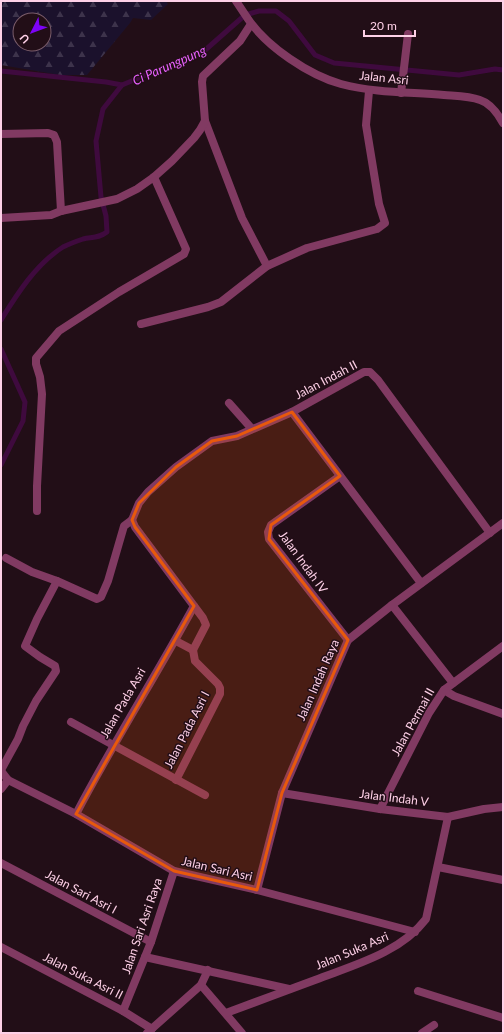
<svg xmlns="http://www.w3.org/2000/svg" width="504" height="1034" font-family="Lato,sans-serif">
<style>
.forest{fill:url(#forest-firs);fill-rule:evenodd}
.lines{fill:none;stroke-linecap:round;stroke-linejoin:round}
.stream{stroke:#3f0a3e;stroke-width:5}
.minor{stroke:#813a62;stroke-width:8}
.marked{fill:#e8590c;fill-opacity:0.2;stroke:#e8590c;stroke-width:3;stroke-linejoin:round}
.labels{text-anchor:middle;stroke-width:3;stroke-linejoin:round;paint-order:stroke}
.street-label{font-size:12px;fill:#fed0e7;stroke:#220e17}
.water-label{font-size:13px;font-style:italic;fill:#e760fd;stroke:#220e17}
</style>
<defs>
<pattern id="forest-firs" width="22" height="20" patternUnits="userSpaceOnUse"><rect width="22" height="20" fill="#1b112c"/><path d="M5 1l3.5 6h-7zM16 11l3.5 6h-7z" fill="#3d334b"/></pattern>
</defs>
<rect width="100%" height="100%" fill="#220e17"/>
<path class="forest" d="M1 1H166L168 4 151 20 133 18 130 23 87 75H60L1 65ZM20 20H44V44H20Z"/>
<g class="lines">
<g class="stream">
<polyline points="1,71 106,82 122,85"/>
<path d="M1 320C17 294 36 264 63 247 69 244 77 241 83 239 93 237 99 238 107 232L106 216 101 197 96 141 103 109 122 85 170 65 203 52 245 15 259 11H276L289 21 315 55 334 63 459 75 495 69 503 70"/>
<polyline points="1,349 25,402 23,421 1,465"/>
</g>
<g class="minor">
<path d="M236 1C240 7 244 13 248 19 267 47 309 75 341 84 375 93 409 92 444 95 456 96 469 96 480 100 490 103 498 114 503 123"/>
<polyline points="401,93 408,34"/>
<polyline points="205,121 242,218 267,266"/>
<polyline points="1,134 48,133 54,135 57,142 61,211"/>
<polyline points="1,218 51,215 61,211 117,199 137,189 154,177 172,161 194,138 200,130 205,121 202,82 203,76 240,41 251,24"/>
<polyline points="141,324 208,307 221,302 267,266 307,248 377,229 385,223 379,204 366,125 369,91"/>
<polyline points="229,403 252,429"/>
<polyline points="292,412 421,583"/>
<polyline points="340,476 271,525 268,532 269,539 348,640"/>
<polyline points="37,511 37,486 42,394 40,377 36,364 36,358 59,331 119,292 184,254 186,249 154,177"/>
<polyline points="132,520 135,527 203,618 206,625 193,650"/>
<polyline points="6,558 32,572 57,581 97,599 101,597 108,581 124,526 132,520 139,503 148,492 176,467 212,441 237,436 292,412 364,372 370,372 378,380 490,533"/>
<polyline points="392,605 453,683"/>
<polyline points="176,641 193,650"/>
<polyline points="444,690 454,696 503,714"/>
<polyline points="71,722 205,795"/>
<polyline points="1,770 18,739 23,726 36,701 56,671 55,666 40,657 25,646 37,619 57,581"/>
<polyline points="1,771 8,780 76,814 174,871 257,890 415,932"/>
<polyline points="176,780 220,694 220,688 218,684 195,661 193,650"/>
<polyline points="1,789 8,780"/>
<polyline points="282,793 380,809 448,817 484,809 503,807"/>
<polyline points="380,809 429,713 444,690 503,646"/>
<path d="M76 814C113 743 156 676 194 606"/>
<polyline points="1,863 151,942"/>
<polyline points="438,867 503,880"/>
<polyline points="257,890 282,793 348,640 392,605 503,523"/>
<polyline points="1,947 123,1011 152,1029"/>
<polyline points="145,957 289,989"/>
<polyline points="201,985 242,1033"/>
<polyline points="418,991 503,1018"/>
<polyline points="123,1011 151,942 174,871"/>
<path d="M226 1013C256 1002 285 991 315 980 354 965 400 953 426 919L448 817"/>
<polyline points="147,1033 201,985 208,970"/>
<polyline points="422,1033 434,1025"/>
</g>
</g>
<path class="marked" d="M292 412 340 476 271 525 269 539 348 640 282 793 257 890 174 871 76 814 194 606 135 527 132 520 139 503 176 467 212 441 237 436Z"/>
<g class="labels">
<g class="street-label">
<text transform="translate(384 78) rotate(6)" y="4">Jalan Asri</text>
<text transform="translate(326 380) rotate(-28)" y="4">Jalan Indah II</text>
<text transform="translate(303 562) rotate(54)" y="4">Jalan Indah IV</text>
<text transform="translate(318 680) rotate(-66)" y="4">Jalan Indah Raya</text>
<text transform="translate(123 703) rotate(-60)" y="4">Jalan Pada Asri</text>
<text transform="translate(413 722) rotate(-61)" y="4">Jalan Permai II</text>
<text transform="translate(187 730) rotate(-63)" y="4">Jalan Pada Asri I</text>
<text transform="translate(394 798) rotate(7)" y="4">Jalan Indah V</text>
<text transform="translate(217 869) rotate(13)" y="4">Jalan Sari Asri</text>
<text transform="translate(81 892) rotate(28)" y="4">Jalan Sari Asri I</text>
<text transform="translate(142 926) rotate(-71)" y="4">Jalan Sari Asri Raya</text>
<text transform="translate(352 951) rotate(-23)" y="4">Jalan Suka Asri</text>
<text transform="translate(83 976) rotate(27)" y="4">Jalan Suka Asri II</text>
</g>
<g class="water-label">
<text transform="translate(169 65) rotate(-24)" y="5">Ci Parungpung</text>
</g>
</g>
<rect width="504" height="1034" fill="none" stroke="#fed0e7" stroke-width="4"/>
<g transform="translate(32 32) rotate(228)"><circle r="19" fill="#220e17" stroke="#7a5c6a"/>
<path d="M0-3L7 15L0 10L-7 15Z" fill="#7d03f7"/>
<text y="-6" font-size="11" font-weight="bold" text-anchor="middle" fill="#fed0e7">U</text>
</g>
<path d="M364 30v6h51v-6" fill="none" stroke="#fed0e7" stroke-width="2"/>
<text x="370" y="30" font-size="12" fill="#fed0e7" stroke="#220e17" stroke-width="3" paint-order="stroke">20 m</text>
</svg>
